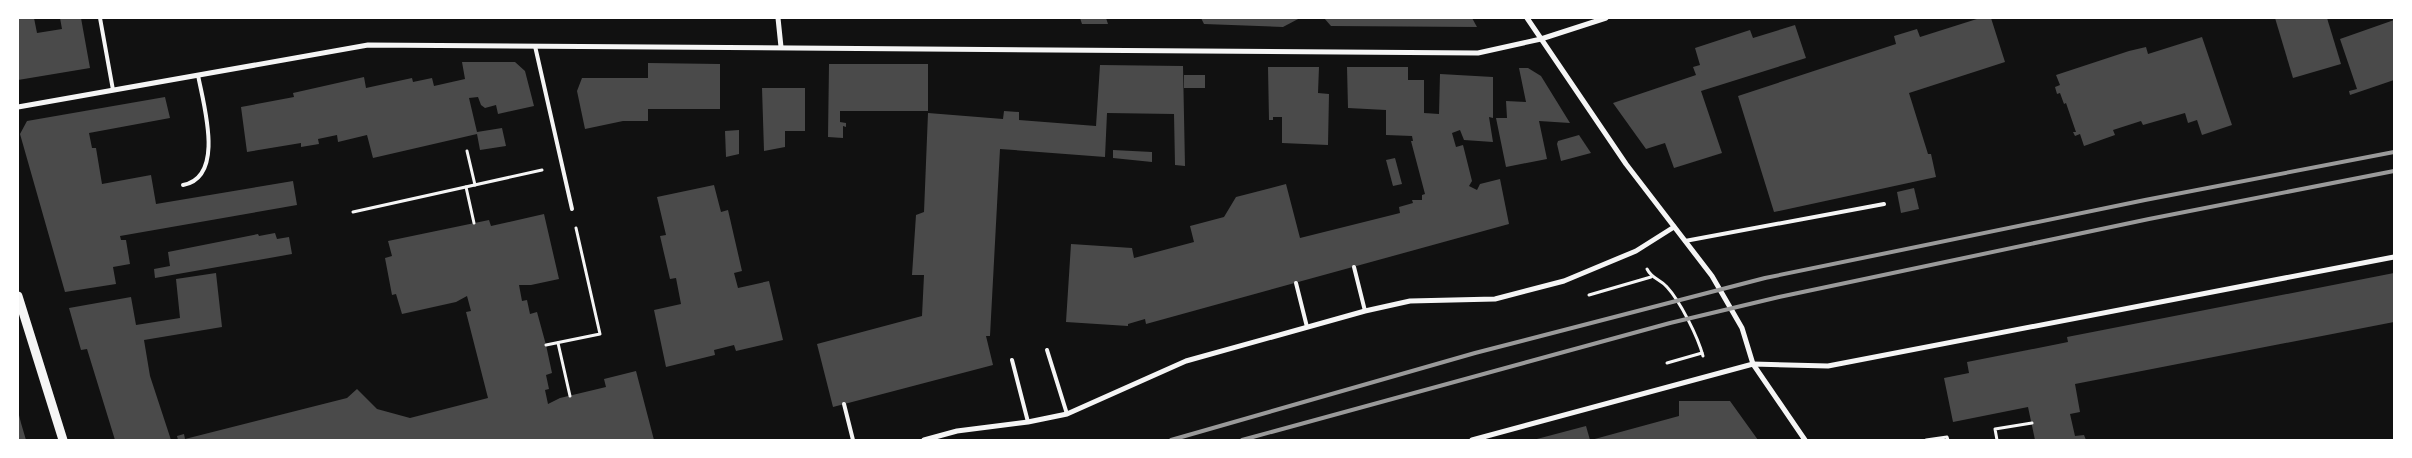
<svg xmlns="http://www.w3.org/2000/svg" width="2412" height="458" font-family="Signika,sans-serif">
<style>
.building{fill:#4a4a4a}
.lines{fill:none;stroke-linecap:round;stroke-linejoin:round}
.path{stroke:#f5f5f5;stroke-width:3}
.service{stroke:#f5f5f5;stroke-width:4}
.minor{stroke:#f5f5f5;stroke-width:5}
.tertiary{stroke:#f5f5f5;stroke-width:9}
.rail{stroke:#9a9a9a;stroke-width:4}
</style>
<rect width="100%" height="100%" fill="#111"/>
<g class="building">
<polygon points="18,18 34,18 37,33 62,29 60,18 81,18 90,68 18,80"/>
<polygon points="1080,18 1106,18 1108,24 1082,24"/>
<polygon points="1201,18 1300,18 1283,27 1204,24"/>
<polygon points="1324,18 1472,18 1477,27 1331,26"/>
<polygon points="1980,18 1991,18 2005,62 1909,93 1928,154 1931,154 1936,177 1774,212 1738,96 1896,44 1894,36 1917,29 1920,37"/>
<polygon points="2275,18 2327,18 2341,64 2293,78"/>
<polygon points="2394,20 2394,80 2350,95 2349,91 2357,89 2340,39"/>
<polygon points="1795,25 1806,58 1701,91 1722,153 1674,168 1665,143 1646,149 1613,103 1696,75 1693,67 1700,65 1695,48 1750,30 1753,38"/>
<polygon points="2202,37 2232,125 2202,135 2197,120 2188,123 2185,113 2143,125 2141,121 2113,130 2115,135 2084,146 2080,134 2075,136 2073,132 2076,132 2066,103 2064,104 2060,93 2057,94 2055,87 2060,85 2056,75 2129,51 2146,47 2148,54"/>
<polygon points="462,62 515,62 525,71 534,106 498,114 496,105 485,108 481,105 478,97 469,98 477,132 502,128 506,146 480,150 477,134 373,158 367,135 338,142 337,135 318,139 319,144 301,147 301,143 247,152 241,107 294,97 293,93 364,77 366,88 412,78 413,82 432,78 434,86 465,79"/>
<polygon points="648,63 720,64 720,109 648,109 648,121 623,121 585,129 577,91 582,78 648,78"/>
<polygon points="829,64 928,64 928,111 840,111 840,122 846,123 846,127 843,126 843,138 828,137"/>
<polygon points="1100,65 1183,66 1185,166 1175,165 1174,114 1107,113 1105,157 1000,149 990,336 986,336 993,365 833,407 817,344 922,316 924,275 912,275 916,215 924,212 928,113 1003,119 1004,111 1019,112 1019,120 1096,126"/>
<polygon points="1268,67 1319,67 1318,93 1329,94 1328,145 1282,143 1282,117 1273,117 1273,120 1269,120"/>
<polygon points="1347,67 1408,67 1408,80 1424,80 1424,113 1439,114 1440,74 1493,77 1493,118 1489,117 1493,142 1464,140 1460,130 1452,133 1456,147 1463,145 1472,181 1469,186 1477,190 1480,184 1500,179 1509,224 1146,324 1145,319 1128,324 1128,326 1066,322 1071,244 1132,248 1134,258 1194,242 1190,226 1224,217 1236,197 1286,184 1300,238 1400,213 1399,207 1413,203 1412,200 1422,200 1422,195 1425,194 1411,141 1413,141 1412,136 1386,135 1386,110 1348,108"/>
<polygon points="1519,68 1528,68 1541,76 1570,123 1539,121 1547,159 1506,167 1496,118 1507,118 1506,101 1526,102"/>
<rect x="1184" y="75" width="21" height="13"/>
<polygon points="762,88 805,88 805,131 785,131 785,147 764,151"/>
<polygon points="165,97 170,118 89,133 92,148 96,148 102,184 151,175 156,204 293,181 297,205 120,236 121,240 126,240 130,264 113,267 116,284 65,292 20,134 27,121"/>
<polygon points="739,130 739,154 726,157 725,131"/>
<polygon points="1579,135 1591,153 1561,161 1557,144 1558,141"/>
<polygon points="1113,150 1152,152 1152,162 1113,158"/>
<polygon points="1395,158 1402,184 1393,186 1386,160"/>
<polygon points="714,185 721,212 728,210 742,271 734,273 738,288 769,281 783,340 736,351 734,345 714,350 715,355 666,367 654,310 681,304 676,278 670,279 660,236 666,235 657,197"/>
<polygon points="1914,188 1919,209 1901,213 1897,192"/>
<polygon points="544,214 559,279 531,285 519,285 522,301 527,300 530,314 537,312 546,345 552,373 546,375 549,389 545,390 548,404 560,398 606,387 604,379 636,371 654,440 178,440 177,436 184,434 185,439 347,398 357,389 377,409 410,418 488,398 466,312 471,311 467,296 456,302 402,314 396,294 392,295 385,258 392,256 388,241 489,220 491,226"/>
<polygon points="275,233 277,239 289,237 292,254 155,278 154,269 170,266 168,252 258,234 259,236"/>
<polygon points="216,273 222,327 144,340 150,376 171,440 115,440 87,349 81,350 69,308 131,297 136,325 180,318 176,279"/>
<polygon points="2394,273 2394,322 2075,384 2080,412 2070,414 2075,436 2084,435 2086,440 2035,440 2028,407 1953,422 1944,378 1969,373 1967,362 2068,342 2067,337"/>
<polygon points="1679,401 1730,401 1758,440 1591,440 1679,416"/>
<polygon points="18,411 21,423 26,440 18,440"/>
<polygon points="1586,426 1590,440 1533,440"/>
</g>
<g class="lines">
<g class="path">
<polyline points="467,151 475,185"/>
<polyline points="466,187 474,223"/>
<polyline points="353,212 542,170"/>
<path d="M1647 269C1652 279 1660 279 1667 287 1680 301 1698 337 1703 356"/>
<polyline points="1589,295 1651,277"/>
<polyline points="558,343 570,396"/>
<polyline points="546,345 600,334 576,228"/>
<polyline points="1667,363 1702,353"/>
<polyline points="1926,440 1947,437 1948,440"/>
<polyline points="1997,440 1995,429 2032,423"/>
</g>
<g class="service">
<polyline points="100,18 113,90"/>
<polyline points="535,46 572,209"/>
<path d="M183 185C226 177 203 103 198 75"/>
<polyline points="1685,241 1884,204"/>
<polyline points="1354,267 1365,311"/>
<polyline points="1296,283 1307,327"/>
<polyline points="1047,350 1067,414"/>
<polyline points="1012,360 1028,422"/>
<polyline points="844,404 853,440"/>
</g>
<g class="minor">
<polyline points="778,18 781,47"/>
<polyline points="1527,18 1626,164 1712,276 1742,328 1753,364 1805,440"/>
<polyline points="18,107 368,45 1478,53 1541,39 1606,18"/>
<polyline points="924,440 957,431 1028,422 1067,414 1186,361 1365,311 1410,301 1495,299 1564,281 1636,251 1674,227"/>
<polyline points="1472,440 1753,364 1828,366 2394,257"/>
</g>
<polyline class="tertiary" points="18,296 63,440"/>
<g class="rail">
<polyline points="1171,440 1475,353 1765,278 2145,200 2394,152"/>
<polyline points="1242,440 1670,323 1779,297 2149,219 2394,171"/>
</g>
</g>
<rect width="2412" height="458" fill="none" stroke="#ffffff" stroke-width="38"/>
</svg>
